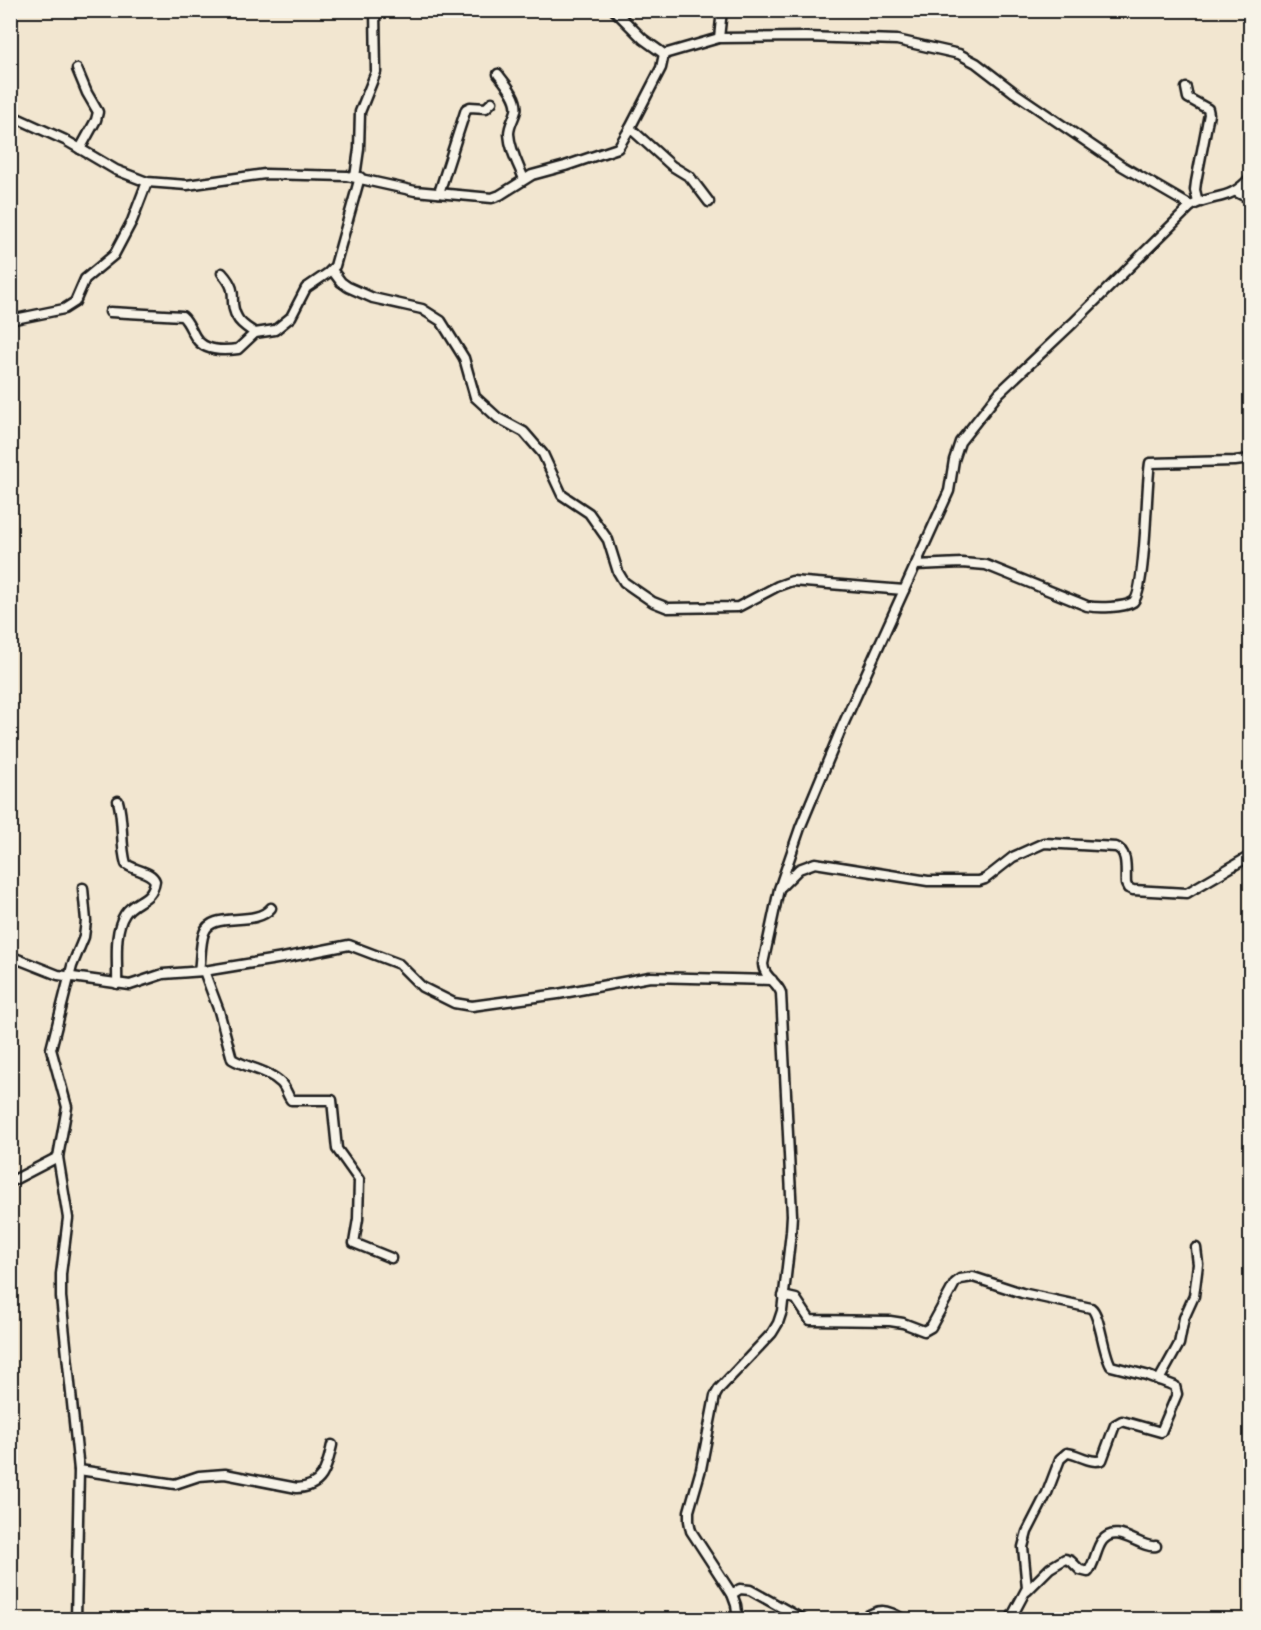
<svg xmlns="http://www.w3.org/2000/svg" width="1261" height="1630" font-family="Pangolin,sans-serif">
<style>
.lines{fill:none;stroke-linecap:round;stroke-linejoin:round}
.street-casing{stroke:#1c1c1c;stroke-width:13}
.street{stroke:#f7f3e8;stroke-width:8}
</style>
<rect width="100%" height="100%" fill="#f2e6d0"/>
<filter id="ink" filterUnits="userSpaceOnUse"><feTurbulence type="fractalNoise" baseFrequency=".0167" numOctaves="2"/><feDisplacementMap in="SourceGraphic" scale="12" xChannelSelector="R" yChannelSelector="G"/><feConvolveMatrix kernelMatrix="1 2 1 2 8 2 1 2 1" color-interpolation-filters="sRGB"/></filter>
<g filter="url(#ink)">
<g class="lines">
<g class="street-casing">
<g id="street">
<polyline points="614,10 643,39 664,54 719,38 805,37 897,40 959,54 976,63 1015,93 1122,166 1191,206"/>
<polyline points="719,38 722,10"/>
<polyline points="77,69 87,93 98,112 96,120 80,149"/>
<path d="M498 74C505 83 519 99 516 111 514 119 509 125 509 134 510 150 518 164 524 179"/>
<polyline points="1186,88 1188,98 1208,109 1209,114 1196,182 1195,190 1198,202"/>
<polyline points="10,115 65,140 116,170 147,182 187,185 265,174 347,176 415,191 492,198 500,195 532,175 565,166 618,148 630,128 661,68 664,54"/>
<polyline points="630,128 672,166 690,177 709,202"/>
<polyline points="355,177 359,149 360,112 376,72 375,10"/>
<polyline points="1236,192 1250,199"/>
<polyline points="439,193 466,109 470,107 486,108 492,102"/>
<polyline points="332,270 341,282 348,287 373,298 422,309 441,321 464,358 475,397 498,418 524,432 543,454 562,495 589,513 608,540 618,572 624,582 634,589 653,602 668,608 738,607 778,586 792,581 904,590"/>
<path d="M222 273C241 294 227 300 237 317 240 324 249 329 255 333"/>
<path d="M110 312 182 316C189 322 191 331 196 338 204 351 224 351 238 349L255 333 275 330 291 317 306 288 328 273 335 266 360 177"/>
<polyline points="10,320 64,309 75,302 85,279 114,255 132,221 147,182"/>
<path d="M916 565 962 563 986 565 1087 606C1097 608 1124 608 1133 602 1146 593 1146 484 1150 463L1235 461 1250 459"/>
<polyline points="1250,572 1250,581"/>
<path d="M781 887 799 869 815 863 928 881H979L985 879 1013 857 1044 843 1116 847C1129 852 1125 872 1126 884L1128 888 1133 890 1187 893 1250 856"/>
<polyline points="10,956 58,975 130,985 163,974 204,971 283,958 349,945 399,964 422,987 454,1003 472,1006 558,994 650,977 772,980"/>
<path d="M199 971C201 959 200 944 204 933 211 910 255 928 271 908"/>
<path d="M204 971 219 1011 232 1059C247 1068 268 1070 281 1083 286 1088 287 1095 291 1100H332L337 1149 359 1180 358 1219 354 1243 391 1258"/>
<path d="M117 984C118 963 113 932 125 914 135 899 152 902 155 881 151 871 135 871 126 864 120 843 124 822 118 801"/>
<polyline points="10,1182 58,1157"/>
<path d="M783 1296 796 1299 810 1320 890 1321 903 1323 924 1331 931 1327 955 1283 960 1279 973 1277 1022 1293 1091 1308C1100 1314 1103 1353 1111 1366L1146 1375 1175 1386 1177 1394 1161 1432 1122 1421 1115 1425 1102 1460C1090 1464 1079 1454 1067 1453L1060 1459 1047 1493 1027 1532 1023 1547 1027 1588 1010 1620"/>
<polyline points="1159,1380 1179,1344 1184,1318 1194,1296 1198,1264 1196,1248"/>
<path d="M79 1470 175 1484 199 1476 225 1474 297 1488C324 1487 327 1466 332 1445"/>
<path d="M1027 1591 1050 1568 1065 1559 1071 1561 1080 1570 1088 1572C1095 1563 1096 1549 1102 1541 1117 1522 1140 1549 1156 1546"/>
<polyline points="732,1594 740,1589 750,1590 804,1620"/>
<polyline points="76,1620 79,1470 61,1297 61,1274 68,1218 58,1157 67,1107 51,1049 72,966 84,937 86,921 83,888"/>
<path d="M738 1620 736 1605 732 1594 691 1531 689 1521V1511L701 1469 715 1396 719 1389 772 1333 778 1323 782 1311 791 1232 792 1215 781 993C777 981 764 978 763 964L779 889 800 828 842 727 949 491 954 460 960 442 999 393 1073 323 1191 206C1216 193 1229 202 1250 178"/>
<path d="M860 1620C881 1607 884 1609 905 1620"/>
</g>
</g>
<use href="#street" class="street"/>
</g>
</g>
<rect width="1261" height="1630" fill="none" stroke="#f7f3e8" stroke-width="36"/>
<rect x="18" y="18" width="1225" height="1594" fill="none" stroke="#1c1c1c" stroke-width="2" filter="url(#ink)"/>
</svg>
